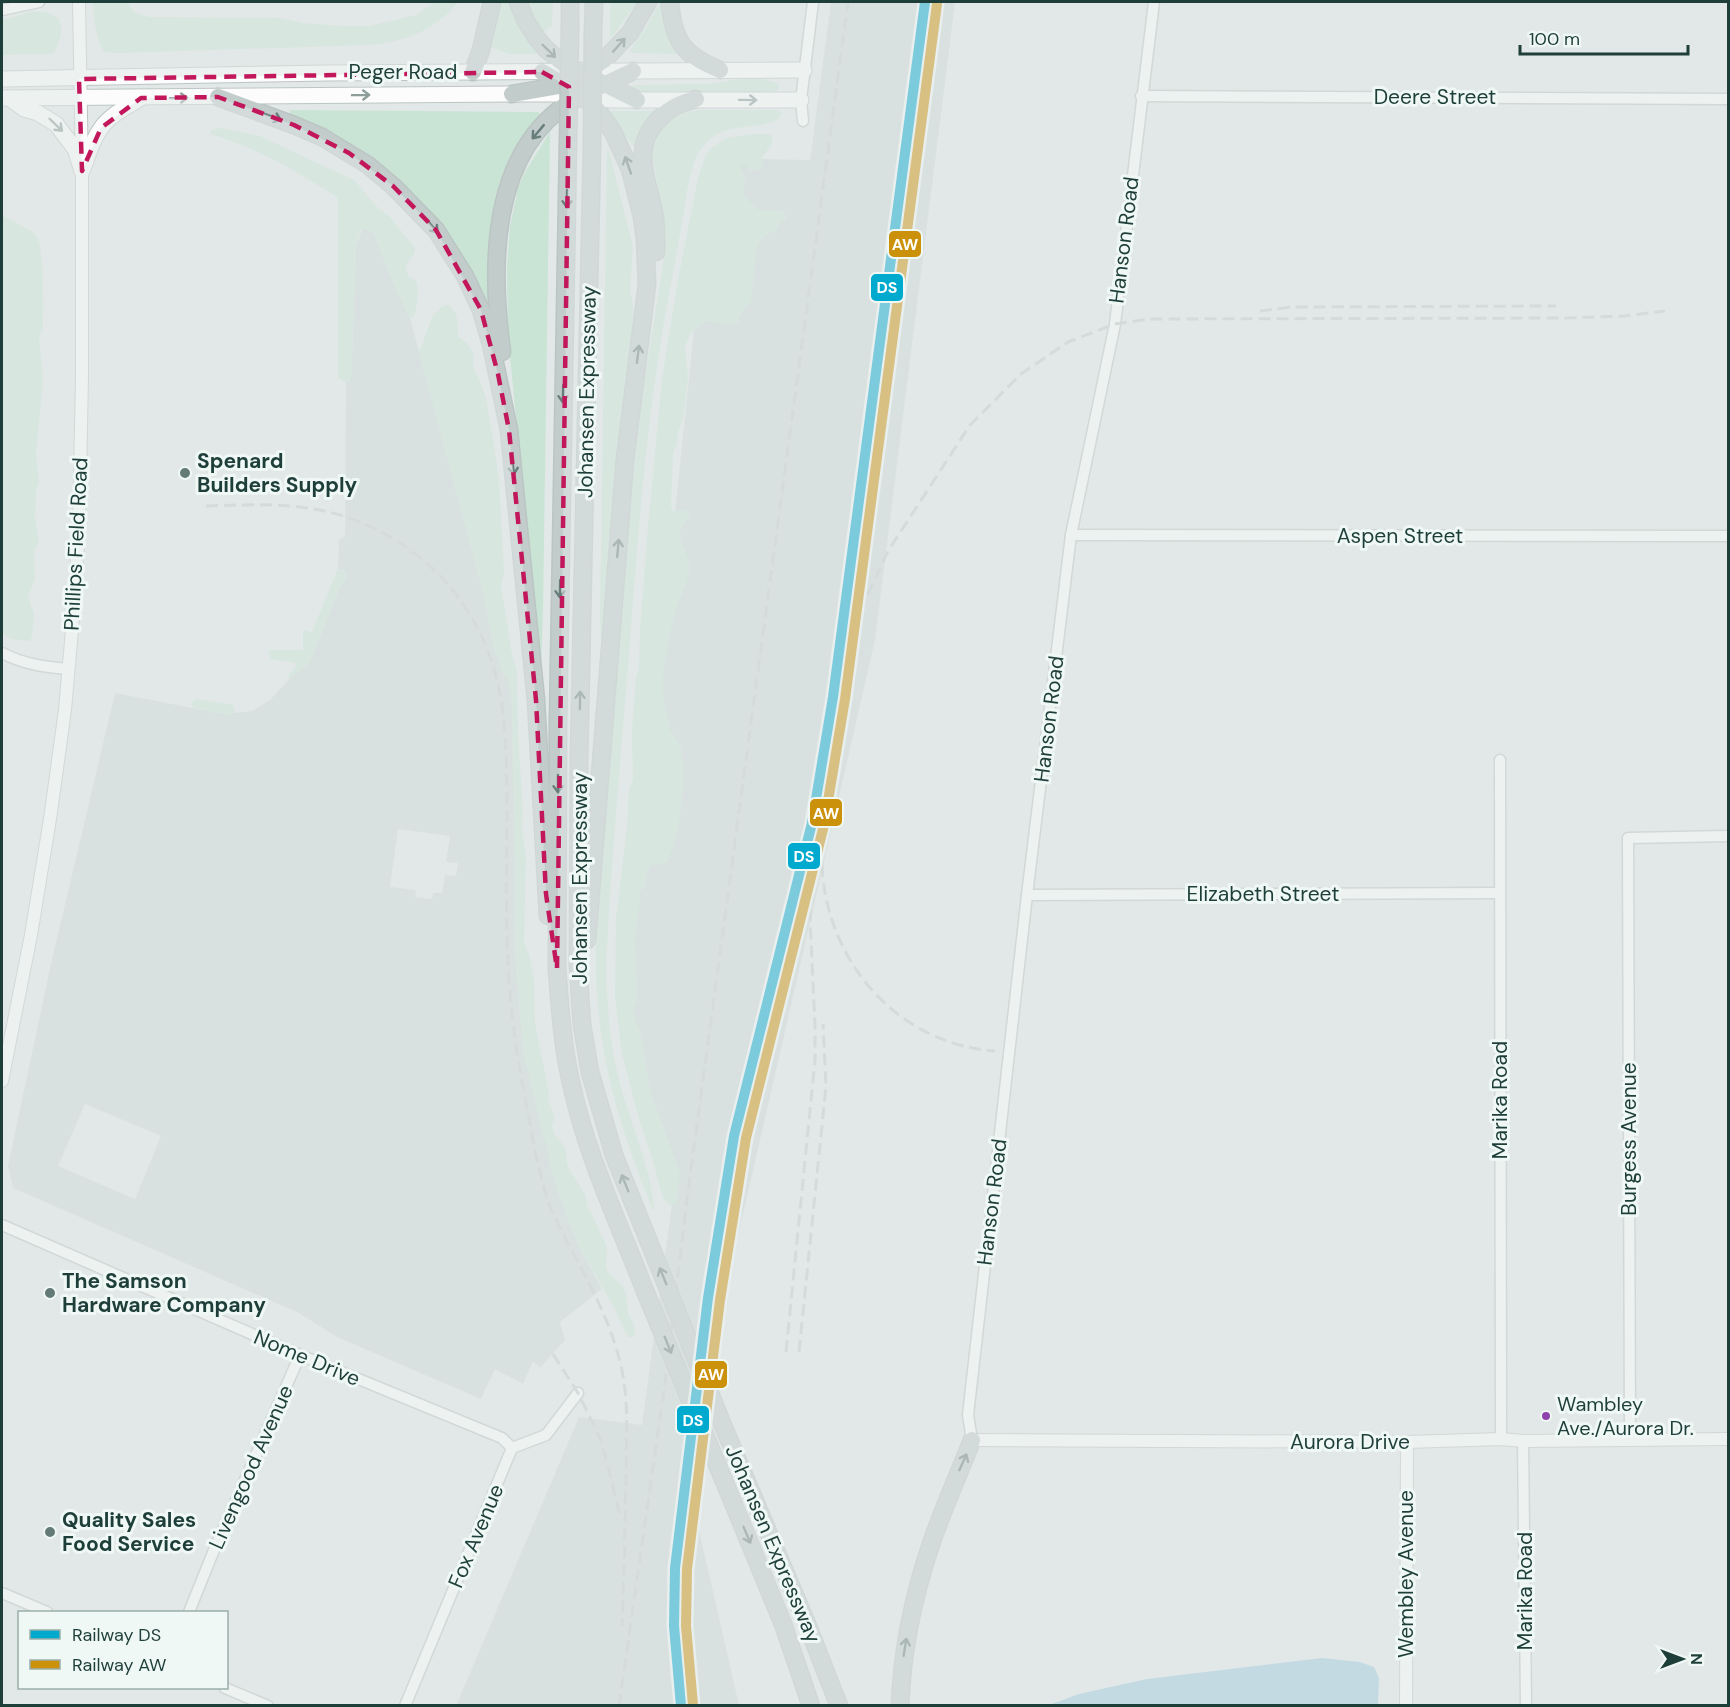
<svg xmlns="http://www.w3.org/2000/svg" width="1730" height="1707" font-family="'DM Sans',sans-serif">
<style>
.built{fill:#cfdad7;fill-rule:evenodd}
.green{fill:#c9e4d5}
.water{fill:#9dcbdc}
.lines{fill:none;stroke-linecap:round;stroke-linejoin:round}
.minor-casing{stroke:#bfc5c4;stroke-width:13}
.tertiary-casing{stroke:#bfc5c4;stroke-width:14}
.secondary-casing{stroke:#bdc6c4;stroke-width:17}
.trunk-casing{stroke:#bbc5c3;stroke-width:19}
.minor{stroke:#fbfcfb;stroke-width:10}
.tertiary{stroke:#fbfcfb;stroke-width:12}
.secondary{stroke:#fbfcfb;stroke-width:15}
.trunk{stroke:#c2cccb;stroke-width:16}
.rail{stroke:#c6caca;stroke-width:3;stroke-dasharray:12 6;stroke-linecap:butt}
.trunk-bridge-casing{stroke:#bbc5c3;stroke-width:19;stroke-linecap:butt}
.trunk-bridge{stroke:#c2cccb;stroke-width:16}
.rail-1-casing{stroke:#eff8f5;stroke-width:15}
.rail-2-casing{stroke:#eff8f5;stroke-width:15}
.rail-1{stroke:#00a9ce;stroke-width:10}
.rail-2{stroke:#cc910b;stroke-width:10}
.oneway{stroke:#687e7b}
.oneway2{stroke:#8c9d9a}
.marked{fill:none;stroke:#c2185b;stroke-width:4.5;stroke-dasharray:12 8;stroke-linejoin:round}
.poi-dot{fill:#637a76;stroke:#eff8f5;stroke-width:2}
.bus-dot{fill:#8e44ad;stroke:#eff8f5;stroke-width:2}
.labels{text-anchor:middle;stroke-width:6;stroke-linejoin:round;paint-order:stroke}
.bus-label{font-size:20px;fill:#1e3e39;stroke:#eff8f5;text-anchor:start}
.street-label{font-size:21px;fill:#1e3e39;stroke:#eff8f5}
.poi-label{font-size:21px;font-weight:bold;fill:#1e3e39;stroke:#eff8f5;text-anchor:start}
.line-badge{stroke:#eff8f5;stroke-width:2}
.badge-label{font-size:16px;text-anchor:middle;font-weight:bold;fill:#fff}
</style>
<rect width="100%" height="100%" fill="#e2e8e7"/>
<g class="built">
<polygon points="831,2 955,2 875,640 709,1362 695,1513 739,1705 456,1706 579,1417 642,1425 676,1174 643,1095 632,1002 630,942 712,158 810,160"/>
<path d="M362 229H366L374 234 392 280 410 318 484 595 494 649 505 676 509 679 512 704 516 965 523 1049 544 1138 548 1148 550 1163 559 1194 578 1245 602 1289 560 1322 565 1340 540 1368 533 1361 523 1384 495 1369 481 1399 337 1337 299 1313 13 1188 8 1166 50 968 115 693 224 714 252 711 270 700 290 678 310 662 339 589 347 578 344 570 338 569 339 539 345 537 346 382 351 379 356 247ZM398 829 450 836 446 862 458 863 456 876 445 875 442 893H433L432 899 415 897 416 890 390 887ZM85 1104 161 1136 135 1199 58 1166Z"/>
</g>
<g class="green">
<path d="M93 2H127L134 12 148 17 281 18 302 23 343 26H369L417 15 434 2H458C437 30 403 42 369 45L117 53 104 52C95 36 94 20 93 2Z"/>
<polygon points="500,2 511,2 537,50 536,54 509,54 491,47"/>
<polygon points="527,2 553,2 552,26 543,32"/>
<polygon points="610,2 637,2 612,37 610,36"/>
<polygon points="660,2 664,2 677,49 676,54 631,53 630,50 646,28"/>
<path d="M31 12C64 10 67 27 54 53L52 54 2 55V20Z"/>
<polygon points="746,78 764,79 779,84 778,90 767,92 654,93 639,92 622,87 641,85 708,84"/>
<polygon points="290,110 539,112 540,117 516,152 493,324 442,228 414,195 384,168 365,153 336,136 290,116"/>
<path d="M700 110H776L782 113C771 138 715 110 695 160 689 175 687 193 684 210 679 241 673 273 667 305 646 420 638 536 629 653 621 757 611 861 606 965 607 1002 609 1040 618 1076 624 1105 658 1187 653 1210 615 1116 594 1044 596 942L630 507 642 396 663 265V219L652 153 659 132 669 121 687 112Z"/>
<polygon points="612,111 657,111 637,145 633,146 610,113"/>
<path d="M221 128 260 136 334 171 354 180 378 208 388 215 415 248V252L405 266 409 277 416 281C420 294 417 304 414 316L410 318 392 280 374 234 366 229 360 231 356 247 351 379 348 383 338 378V198C298 172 256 147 210 134L212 130Z"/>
<polygon points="550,132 543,610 541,668 508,337 507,267 510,227 518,188 525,172"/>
<path d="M752 134H769L772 136V144L762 157 763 164 760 170H750L745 165 740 166 745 179 743 194 758 210H782L787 218 780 223 775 231C765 234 760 239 756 249L751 302 739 316 738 322 730 324 705 321 690 334 685 347 688 376 684 415 678 432 677 445 673 452 671 508 673 511 683 510 689 513V517C667 537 692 549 689 571 688 584 680 596 676 609 670 633 664 657 663 681 662 697 664 707 669 721 670 724 669 728 670 730 672 736 678 739 680 745 687 773 681 837 667 862L650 866 646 876 645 886 640 891V902L634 942 636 956 637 1000 633 1009 636 1023 640 1030 650 1091 680 1173 676 1204 669 1205 663 1198 652 1158 639 1119 622 1054 615 998 616 919 627 827 629 790 633 780 632 730 636 677 639 668 640 629 647 538 662 379 678 280 698 178 705 158 709 150 726 138Z"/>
<polygon points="607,150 609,151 633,247 630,291 633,305 632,356 599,694 599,660 602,660 600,620"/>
<path d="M2 215C8 219 31 230 35 234 45 244 43 311 43 328L39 337 43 381 36 454 39 482 36 489 35 519 39 541 34 551 35 579 28 596 34 614 32 637 29 641 11 639 2 633Z"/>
<path d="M449 305C459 314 458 325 458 337L466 342 474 355 473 368 480 381 486 398 494 445 499 481 504 572 501 585 512 656 517 670 518 733 523 812 522 829 526 856 524 942 530 958 534 979 535 1024 549 1093C546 1110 560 1114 552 1125 554 1138 560 1138 565 1149 567 1155 566 1162 568 1167 574 1180 587 1190 587 1205L606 1245 607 1251 606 1268 611 1276 621 1284 626 1293 628 1313 634 1325 635 1334 633 1337H628L613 1305 578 1245 559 1194 550 1163 548 1148 544 1138 523 1049 516 965 512 704 509 680 505 676 494 649 484 595 419 352 433 315 443 306Z"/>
<polygon points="338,569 346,572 347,578 339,589 310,662 290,678 288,677 296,666 295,663 270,659 269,650 303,650 303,630 312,632"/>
<polygon points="195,699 233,705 235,710 232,715 229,715 196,708 193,707 192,704"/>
</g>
<polygon class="water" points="1322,1658 1360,1662 1374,1667 1379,1678 1378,1705 1049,1705 1079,1694 1147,1679"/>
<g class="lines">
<g class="minor-casing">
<g id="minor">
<polyline points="2,10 39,2"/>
<polyline points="1141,96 1728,99"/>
<polyline points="803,121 801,100 813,2"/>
<polyline points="1071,535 1728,536"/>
<path d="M2 653C23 664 44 667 68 669"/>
<polyline points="1500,760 1501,1439"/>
<polyline points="1027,895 1499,893"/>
<polyline points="2,1225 300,1355 502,1438 512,1448"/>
<polyline points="972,1440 968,1415 1027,895 1071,535 1115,324 1154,2"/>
<polyline points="1630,1440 1628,838 1728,836"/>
<polyline points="1523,1441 1526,1706"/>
<polyline points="2,1593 47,1612"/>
<polyline points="189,1612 214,1550 300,1355"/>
<polyline points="225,1688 268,1706"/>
<polyline points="405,1706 512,1448 546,1435 578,1393"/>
</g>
</g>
<g class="tertiary-casing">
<g id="tertiary">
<polyline points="2,1081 31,935 50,819 65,710 72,630 79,528 82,377 82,171 79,2"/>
<polyline points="972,1440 1407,1442 1501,1439 1523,1441 1728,1439"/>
<polyline points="1406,1706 1407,1442"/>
</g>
</g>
<g class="secondary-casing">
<g id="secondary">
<polyline points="2,79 328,73 804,70"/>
<polyline points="2,98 512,94 559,94 612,100 801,100"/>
<polyline points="9,98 24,109 38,113 56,124 75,149 82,171"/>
<path d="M82 171C89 154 94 133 108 120 117 111 130 105 141 98"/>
</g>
</g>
<g class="trunk-casing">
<g id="trunk">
<polyline points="518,2 526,21 536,37 546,49 564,64 637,100"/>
<path d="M670 2C673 41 684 56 720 70"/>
<polyline points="570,26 570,2"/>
<polyline points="593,32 594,2"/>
<polyline points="473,72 481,50 492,2"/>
<polyline points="542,72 583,96 599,112 613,132 630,169 642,217 645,239 647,284 625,460 587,940"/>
<polyline points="512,94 564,85 604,60 630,33 648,2"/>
<polyline points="218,97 294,125 322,137 368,165 393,186 436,230 465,276 481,310 491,344 509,430 536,700 548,916"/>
<path d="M568 141 558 722 557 969C560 1006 562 1042 570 1078 585 1152 618 1221 645 1291"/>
<polyline points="592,146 579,760 578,965 582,1025 590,1072 614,1155 647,1237"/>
<path d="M656 252C656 241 656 230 655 219 650 183 628 149 660 118 671 107 681 103 696 99"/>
<path d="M502 352C491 272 489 164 560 109 581 93 609 83 633 71"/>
<polyline points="724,1428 807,1624 839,1706"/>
<polyline points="724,1481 783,1624 811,1706"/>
<path d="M900 1706C902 1652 913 1598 930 1547 942 1511 958 1476 972 1440"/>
</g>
</g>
<use href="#minor" class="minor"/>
<use href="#tertiary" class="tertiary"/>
<use href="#secondary" class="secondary"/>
<use href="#trunk" class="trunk"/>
<g class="rail">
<polyline points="1260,311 1291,307 1556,306"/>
<path d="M206 506C240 505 274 503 307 508 369 516 428 553 463 604 507 668 506 730 507 804 507 863 505 921 509 980 512 1027 520 1073 529 1119 535 1150 540 1182 552 1211 575 1261 605 1304 619 1358 630 1397 626 1438 626 1478 625 1528 624 1577 622 1626"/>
<polyline points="833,697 854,624 888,551 970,425 1021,374 1068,342 1115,324 1149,319 1566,318 1625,316 1665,311"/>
<path d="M822 865C826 960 896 1044 995 1051"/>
<polyline points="786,1352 815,1060 815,1024 810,920 824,805 826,738"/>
<polyline points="799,1352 826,1086 823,1024"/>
<polyline points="553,1354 578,1393 601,1440 621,1519"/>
<polyline points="619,1706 664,1390 689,1184 848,2"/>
</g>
<g class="trunk-bridge-casing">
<g id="trunk-bridge">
<polyline points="568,141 570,26"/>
<polyline points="592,146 593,32"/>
<polyline points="647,1237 724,1428"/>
<polyline points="645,1291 724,1481"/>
</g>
</g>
<use href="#trunk-bridge" class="trunk-bridge"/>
<g class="rail-1-casing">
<polyline id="rail-1" points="681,1706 674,1626 675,1568 708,1298 734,1136 812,823 833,697 925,2"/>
</g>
<g class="rail-2-casing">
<polyline id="rail-2" points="693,1705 686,1626 687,1569 720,1300 746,1138 824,825 845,699 937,4"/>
</g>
<use href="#rail-1" class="rail-1"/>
<use href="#rail-2" class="rail-2"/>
</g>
<defs><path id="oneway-shaft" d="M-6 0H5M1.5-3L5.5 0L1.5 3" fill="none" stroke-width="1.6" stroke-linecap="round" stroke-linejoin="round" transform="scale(1.5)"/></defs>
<g class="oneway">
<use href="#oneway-shaft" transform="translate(619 45) rotate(-48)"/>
<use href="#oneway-shaft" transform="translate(549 51) rotate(44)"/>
<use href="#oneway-shaft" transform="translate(273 117) rotate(21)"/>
<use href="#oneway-shaft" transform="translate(538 132) rotate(130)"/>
<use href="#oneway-shaft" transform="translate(628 165) rotate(-109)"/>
<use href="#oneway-shaft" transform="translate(567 199) rotate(91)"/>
<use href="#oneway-shaft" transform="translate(432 226) rotate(50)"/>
<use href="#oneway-shaft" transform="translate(638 354) rotate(-83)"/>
<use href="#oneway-shaft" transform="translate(563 394) rotate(91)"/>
<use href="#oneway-shaft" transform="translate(513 466) rotate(84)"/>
<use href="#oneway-shaft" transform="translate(618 548) rotate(-85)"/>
<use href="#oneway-shaft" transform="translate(560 589) rotate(91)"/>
<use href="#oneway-shaft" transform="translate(580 700) rotate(-89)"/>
<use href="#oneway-shaft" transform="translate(558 784) rotate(90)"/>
<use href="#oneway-shaft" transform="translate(625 1183) rotate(-112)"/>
<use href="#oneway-shaft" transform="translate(663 1276) rotate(-112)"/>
<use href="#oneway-shaft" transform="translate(668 1345) rotate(68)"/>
<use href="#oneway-shaft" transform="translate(963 1462) rotate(-66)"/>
<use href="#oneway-shaft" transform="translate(747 1535) rotate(67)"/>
<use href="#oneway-shaft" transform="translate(905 1647) rotate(-81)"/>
</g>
<g class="oneway2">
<use href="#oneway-shaft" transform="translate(361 95) rotate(-1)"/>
<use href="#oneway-shaft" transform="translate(179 98) rotate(-1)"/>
<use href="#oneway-shaft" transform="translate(748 100) rotate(1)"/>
<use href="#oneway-shaft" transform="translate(56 125) rotate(44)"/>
</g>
<path d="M0 0H1730V1707H0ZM542 72 569 87 557 969 546 894 536 700 509 430 498 374 481 310 436 230 393 186 349 153 294 125 218 97 141 98 101 128 82 171 79 79Z" fill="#e2e8e7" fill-opacity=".55" fill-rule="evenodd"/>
<path class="marked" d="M542 72 569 87 557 969 546 894 536 700 509 430 498 374 481 310 436 230 393 186 349 153 294 125 218 97 141 98 101 128 82 171 79 79Z"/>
<g class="poi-dot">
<circle cx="185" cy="473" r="6"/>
<circle cx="50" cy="1293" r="6"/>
<circle cx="50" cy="1532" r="6"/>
</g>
<circle class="bus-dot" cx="1546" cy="1416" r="5"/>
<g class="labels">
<g class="bus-label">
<text x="1557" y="1411">Wambley<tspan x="1557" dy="24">Ave./Aurora Dr.</tspan></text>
</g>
<g class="street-label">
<text x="403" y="79">Peger Road</text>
<text x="1435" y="104">Deere Street</text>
<text transform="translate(1124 240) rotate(-83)" y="7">Hanson Road</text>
<text transform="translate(587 392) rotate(-89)" y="7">Johansen Expressway</text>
<text x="1400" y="543">Aspen Street</text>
<text transform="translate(76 544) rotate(-87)" y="7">Phillips Field Road</text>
<text transform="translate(1049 719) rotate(-83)" y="7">Hanson Road</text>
<text transform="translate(580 878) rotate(-90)" y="7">Johansen Expressway</text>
<text x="1263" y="901">Elizabeth Street</text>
<text transform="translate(1500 1100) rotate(-90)" y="7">Marika Road</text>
<text transform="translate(1629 1139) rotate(-90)" y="7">Burgess Avenue</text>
<text transform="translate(992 1202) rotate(-83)" y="7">Hanson Road</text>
<text transform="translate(307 1358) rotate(23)" y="7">Nome Drive</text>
<text x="1350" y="1449">Aurora Drive</text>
<text transform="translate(251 1467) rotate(-66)" y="7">Livengood Avenue</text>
<text transform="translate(476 1536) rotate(-67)" y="7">Fox Avenue</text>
<text transform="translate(773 1544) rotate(67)" y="7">Johansen Expressway</text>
<text transform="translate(1406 1574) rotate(-90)" y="7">Wembley Avenue</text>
<text transform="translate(1525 1591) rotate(-90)" y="7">Marika Road</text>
</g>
<g class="poi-label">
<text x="197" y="468">Spenard<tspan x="197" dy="24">Builders Supply</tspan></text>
<text x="62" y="1288">The Samson<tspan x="62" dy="24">Hardware Company</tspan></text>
<text x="62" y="1527">Quality Sales<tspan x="62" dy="24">Food Service</tspan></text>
</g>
</g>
<g class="line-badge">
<rect x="888" y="230" width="34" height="28" rx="6" fill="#cc910b"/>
<rect x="870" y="273" width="34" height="29" rx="6" fill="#00a9ce"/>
<rect x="809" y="798" width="34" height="29" rx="6" fill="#cc910b"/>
<rect x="787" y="842" width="34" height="28" rx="6" fill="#00a9ce"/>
<rect x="694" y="1360" width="34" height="29" rx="6" fill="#cc910b"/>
<rect x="676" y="1405" width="34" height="29" rx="6" fill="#00a9ce"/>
</g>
<g class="badge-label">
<text x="905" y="250">AW</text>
<text x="887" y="293">DS</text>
<text x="826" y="819">AW</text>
<text x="804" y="862">DS</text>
<text x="711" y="1380">AW</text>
<text x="693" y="1426">DS</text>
</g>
<rect width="1730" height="1707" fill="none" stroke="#1e3e39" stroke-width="6"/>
<rect x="18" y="1611" width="210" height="78" fill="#eff8f5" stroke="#9baeaa" stroke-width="1.5"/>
<rect x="30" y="1630" width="30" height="9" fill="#00a9ce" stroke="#9baeaa" stroke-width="1.5"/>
<text x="72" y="1641" font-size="18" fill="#1e3e39">Railway DS</text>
<rect x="30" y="1660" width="30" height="9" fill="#cc910b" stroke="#9baeaa" stroke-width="1.5"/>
<text x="72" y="1671" font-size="18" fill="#1e3e39">Railway AW</text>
<g transform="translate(1682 1659) rotate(90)" stroke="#eff8f5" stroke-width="4.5" paint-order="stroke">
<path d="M0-4.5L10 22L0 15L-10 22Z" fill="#1e3e39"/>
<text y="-9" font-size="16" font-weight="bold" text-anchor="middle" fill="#1e3e39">N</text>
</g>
<path d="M1520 45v9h168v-9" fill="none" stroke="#1e3e39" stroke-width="3"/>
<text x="1529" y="45" font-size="18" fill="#1e3e39" stroke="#eff8f5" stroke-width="4.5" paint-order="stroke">100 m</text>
</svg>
